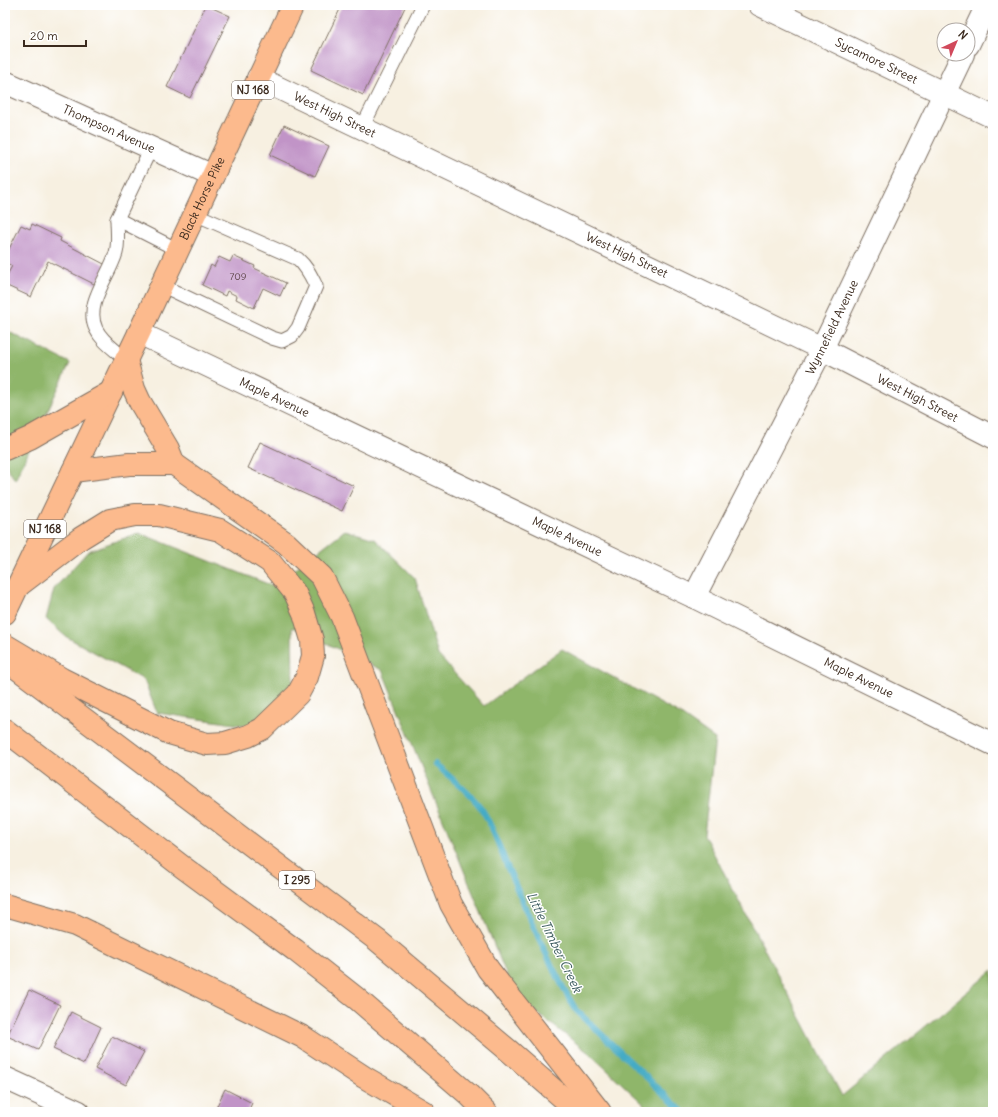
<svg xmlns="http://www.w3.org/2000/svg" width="998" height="1117" font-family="Delius,sans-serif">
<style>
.forest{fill:#8fb66b;stroke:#657044}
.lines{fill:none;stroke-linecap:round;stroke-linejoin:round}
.stream{stroke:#45abc5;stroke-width:6}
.building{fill:#c194c7}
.service-casing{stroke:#7d6f62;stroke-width:15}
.minor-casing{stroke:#7d6f62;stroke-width:24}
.primary-casing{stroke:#7d6f62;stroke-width:24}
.motorway-casing{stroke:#7d6f62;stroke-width:24}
.service{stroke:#fff;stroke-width:13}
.minor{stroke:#fff;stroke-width:22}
.primary{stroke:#fcba8d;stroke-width:22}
.motorway{stroke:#fcba8d;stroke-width:22}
.labels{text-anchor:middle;stroke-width:3;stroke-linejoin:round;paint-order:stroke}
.number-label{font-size:10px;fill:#5c4448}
.shield{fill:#fff;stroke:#766a62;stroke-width:1}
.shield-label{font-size:11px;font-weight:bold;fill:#3b2a1e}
.street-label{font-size:12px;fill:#3b2a1e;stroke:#fff}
.water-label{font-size:13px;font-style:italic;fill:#3f5e61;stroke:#fff}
</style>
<rect width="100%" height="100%" fill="#fff"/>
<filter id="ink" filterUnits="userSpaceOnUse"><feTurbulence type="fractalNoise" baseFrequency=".025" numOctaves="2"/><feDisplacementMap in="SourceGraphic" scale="8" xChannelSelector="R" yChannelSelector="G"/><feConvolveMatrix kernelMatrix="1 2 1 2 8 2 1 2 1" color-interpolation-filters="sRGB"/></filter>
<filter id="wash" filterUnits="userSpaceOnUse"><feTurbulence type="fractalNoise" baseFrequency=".012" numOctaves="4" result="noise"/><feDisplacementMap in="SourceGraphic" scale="16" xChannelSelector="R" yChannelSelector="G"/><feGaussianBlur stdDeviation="0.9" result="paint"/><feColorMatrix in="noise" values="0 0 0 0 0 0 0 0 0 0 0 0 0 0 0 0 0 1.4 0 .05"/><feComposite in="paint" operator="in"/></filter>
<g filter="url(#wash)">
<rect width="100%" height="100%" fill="#f7f0e1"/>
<g class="forest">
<polygon points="5,330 70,363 15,480 5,464"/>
<polygon points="345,530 375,539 415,578 438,655 484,706 562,649 681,715 715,739 704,835 842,1096 993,970 993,1112 652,1112 589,1053 515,996 382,670 292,627 293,684 256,727 157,713 144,680 65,636 46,619 54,589 88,551 139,533 273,586"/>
</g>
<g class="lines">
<path class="stream" d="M435 764C450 777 470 792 481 808 493 826 499 847 507 866 528 914 549 965 576 1010L683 1112"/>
</g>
<g id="blocks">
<g class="building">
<polygon points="206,5 230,16 190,98 167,87"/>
<polygon points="342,5 406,5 363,95 311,70"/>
<polygon points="284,125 329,146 315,176 270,155"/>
<polygon points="32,224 61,238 60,241 106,265 96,285 48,261 31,297 5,285 5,279 12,266 5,262 5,257 21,225 30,229"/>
<polygon points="233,256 255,266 254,268 286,283 280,296 263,288 254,308 236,299 237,296 227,291 225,296 202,285 211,265 214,267 219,257 230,262"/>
<polygon points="260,442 354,486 342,511 248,468"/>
<polygon points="29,990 60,1005 38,1050 7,1036"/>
<polygon points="71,1012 101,1027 84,1064 53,1049"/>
<polygon points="112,1036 144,1052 126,1085 95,1069"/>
<polygon points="225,1089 252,1103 248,1112 214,1112"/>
</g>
</g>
</g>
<g filter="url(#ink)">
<use href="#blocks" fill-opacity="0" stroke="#7d6f62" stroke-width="1"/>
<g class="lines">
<g class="service-casing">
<g id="service">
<polyline points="362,128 423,5"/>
<polyline points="151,148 117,219 178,250"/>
<path d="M117 219C117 230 119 242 116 253 109 277 84 304 96 329 102 342 116 350 126 360"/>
<path d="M161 285 272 338 282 341 292 336 298 328 316 286C311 276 307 267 298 259L195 214"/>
</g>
</g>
<g class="minor-casing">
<g id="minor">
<path id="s1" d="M760 5 993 117"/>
<polyline points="968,45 987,5"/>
<path id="s2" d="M258 78 822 349 993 437"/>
<path id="s3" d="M5 82 213 176"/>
<path id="s4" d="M139 333 694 597 993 744"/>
<path id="s5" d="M694 597 822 349 963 54"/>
<polyline points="5,1078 79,1112"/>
</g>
</g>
<g class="primary-casing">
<g id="primary">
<path id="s6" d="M5 613 139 333 293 5"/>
</g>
</g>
<g class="motorway-casing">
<g id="motorway">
<polyline points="126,360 134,389 140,402 168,449 174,464 286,543 322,577 342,617 451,904 488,969 600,1112"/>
<polyline points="5,449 30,438 111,392"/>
<polyline points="73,471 129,464 174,464"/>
<polyline points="5,645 62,679 169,733 207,744 225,743 248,736 262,729 298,694 307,677 313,656 312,640 304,613 295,593 270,562 220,530 159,515 135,515 110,520 81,538 18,586"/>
<polyline points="6,660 377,940 508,1050 579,1112"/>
<polyline points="5,730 184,868 295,950 356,998 469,1095 486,1112"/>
<polyline points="5,905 75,925 303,1037 364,1077 424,1112"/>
</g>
</g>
<use href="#service" class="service"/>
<use href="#minor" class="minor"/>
<use href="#primary" class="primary"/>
<use href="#motorway" class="motorway"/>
</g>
</g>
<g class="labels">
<g class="number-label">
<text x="238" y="280">709</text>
</g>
<g class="shield">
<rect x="232" y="81" width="42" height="18" rx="3"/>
<rect x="24" y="520" width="42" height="18" rx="3"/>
<rect x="279" y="871" width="36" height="18" rx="3"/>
</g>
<g class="shield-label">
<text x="253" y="94">NJ 168</text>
<text x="45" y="533">NJ 168</text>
<text x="297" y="884">I 295</text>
</g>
<g class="street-label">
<text dy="4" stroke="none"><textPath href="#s1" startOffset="129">Sycamore Street</textPath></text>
<text dy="4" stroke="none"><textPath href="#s2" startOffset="85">West High Street</textPath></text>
<text dy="4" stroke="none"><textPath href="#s3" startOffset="114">Thompson Avenue</textPath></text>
<text dy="4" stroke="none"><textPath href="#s6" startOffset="459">Black Horse Pike</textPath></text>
<text dy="4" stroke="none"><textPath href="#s2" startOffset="409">West High Street</textPath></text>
<text dy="4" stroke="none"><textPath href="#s5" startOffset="303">Wynnefield Avenue</textPath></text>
<text dy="4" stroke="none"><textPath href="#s4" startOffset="150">Maple Avenue</textPath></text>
<text dy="4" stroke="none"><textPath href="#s2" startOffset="733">West High Street</textPath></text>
<text dy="4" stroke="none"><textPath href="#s4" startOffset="474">Maple Avenue</textPath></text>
<text dy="4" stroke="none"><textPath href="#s4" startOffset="798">Maple Avenue</textPath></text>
</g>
<g class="water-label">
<text transform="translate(555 942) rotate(64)" y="5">Little Timber Creek</text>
</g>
</g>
<rect width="998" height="1117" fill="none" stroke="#fff" stroke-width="20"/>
<g transform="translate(956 42) rotate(44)"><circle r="19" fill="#ffffff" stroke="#b1aaa5"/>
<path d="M0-3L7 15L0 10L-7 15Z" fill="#d1495b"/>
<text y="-6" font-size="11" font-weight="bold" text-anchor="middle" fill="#3b2a1e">N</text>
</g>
<path d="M24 40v6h62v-6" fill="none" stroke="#3b2a1e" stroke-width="2"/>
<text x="30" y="40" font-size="12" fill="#3b2a1e" stroke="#ffffff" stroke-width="3" paint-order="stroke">20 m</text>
</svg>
